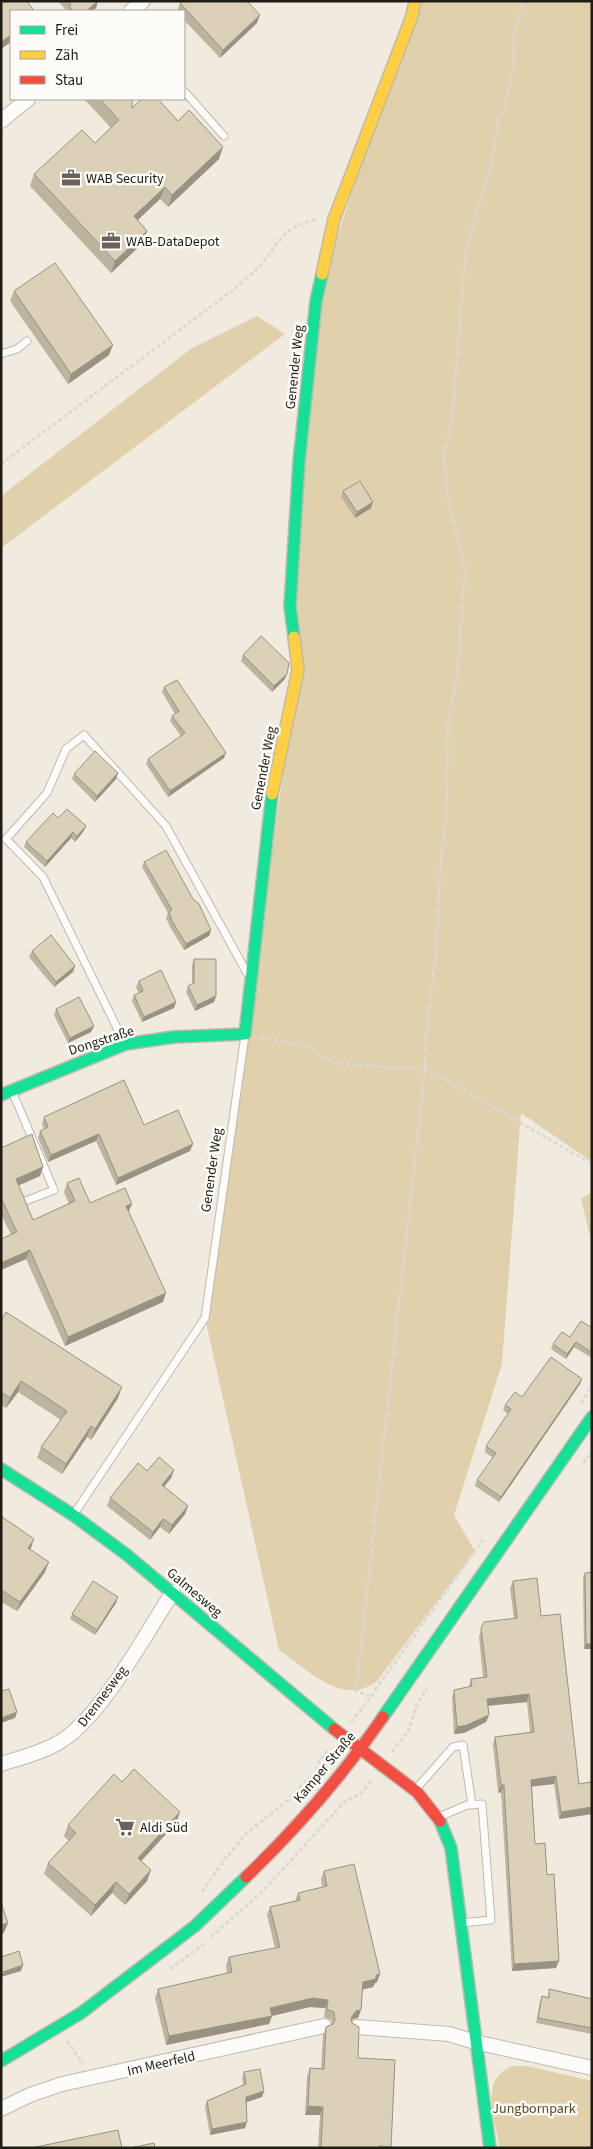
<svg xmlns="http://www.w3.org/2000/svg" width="593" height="2149" font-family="'Source Sans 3',sans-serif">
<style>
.green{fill:#e0d0ac}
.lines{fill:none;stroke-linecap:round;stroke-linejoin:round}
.lane-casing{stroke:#bfbab1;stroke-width:9}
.street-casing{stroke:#bfbab1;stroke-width:16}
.fast-casing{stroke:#bfbab1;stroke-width:14}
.slow-casing{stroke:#bfbab1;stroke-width:14}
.jam-casing{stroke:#bfbab1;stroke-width:14}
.path{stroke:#dbd9d6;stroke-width:3;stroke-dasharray:4 2.5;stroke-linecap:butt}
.lane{stroke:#fdfcfa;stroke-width:7}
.street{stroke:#fdfcfa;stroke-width:14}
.fast{stroke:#16e098;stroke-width:11}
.slow{stroke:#ffcf43;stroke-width:11}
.jam{stroke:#f24e42;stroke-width:11}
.wall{fill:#bcb49f}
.shaded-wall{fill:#999282}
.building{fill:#dbd1b9;stroke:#999282}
.labels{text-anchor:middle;stroke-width:5;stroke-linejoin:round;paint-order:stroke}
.poi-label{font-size:14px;fill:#1f1c14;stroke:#fefcf8;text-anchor:start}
.street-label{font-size:14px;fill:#1f1c14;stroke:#fefcf8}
.park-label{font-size:14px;fill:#584820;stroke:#fefcf8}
</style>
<rect width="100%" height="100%" fill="#f1ebdf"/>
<g class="green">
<path d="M415 1H592V1162L521 1113 502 1364 454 1515 475 1551 377 1681C343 1708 307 1669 279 1650L205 1318 298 670 290 606 316 301Z"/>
<polygon points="257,316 285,334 1,548 1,496 192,348"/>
<polygon points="592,1192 592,1244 581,1199"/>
<path d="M514 2066H527L592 2081V2148H500C495 2120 478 2077 514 2066Z"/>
</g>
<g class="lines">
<g class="lane-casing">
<g id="lane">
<polyline points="184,91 224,136"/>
<polyline points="1,354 17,349 27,341"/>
<polyline points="125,1044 43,877 6,839 47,793 66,749 84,735 166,826 247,973"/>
<polyline points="12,1091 54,1190 23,1202"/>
<polyline points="74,1514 205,1318 245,1035"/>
<polyline points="416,1789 453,1747 463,1745 472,1805"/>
<polyline points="439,1817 467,1805 482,1804 491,1920 461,1923"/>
</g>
</g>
<g class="street-casing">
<g id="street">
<polyline points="131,11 143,1"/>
<polyline points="1,121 28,99"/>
<path d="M1 1764C20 1758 41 1753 58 1743 101 1719 145 1634 173 1592"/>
<polyline points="357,2027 449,2034 475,2042 592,2068"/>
<polyline points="1,2109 30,2095 62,2084 324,2026"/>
</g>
</g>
<g class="fast-casing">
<g id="fast">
<polyline points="294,637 290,606 299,462 316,301 322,274"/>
<polyline points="1,1095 126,1044 174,1037 245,1034 272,794"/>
<polyline points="1,1469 73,1515 127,1555 334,1729"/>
<polyline points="383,1717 592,1417"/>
<polyline points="440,1821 451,1848 490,2148"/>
<polyline points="1,2061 81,2013 195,1926 246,1877"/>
</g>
</g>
<g class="slow-casing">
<g id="slow">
<polyline points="322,274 334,219 412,16 415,1"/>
<polyline points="272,794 298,670 294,637"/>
</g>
</g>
<g class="jam-casing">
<g id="jam">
<polyline points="334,1729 417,1792 440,1821"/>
<path d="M246 1877C296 1829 343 1775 383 1717"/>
</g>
</g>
<g class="path">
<path d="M1 464 237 287C244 280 253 273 260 266 279 243 284 225 316 220"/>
<polyline points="261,1037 306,1046 334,1063 405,1069 425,1068 592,1164"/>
<polyline points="581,1403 592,1386"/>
<polyline points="583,1463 592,1452"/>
<polyline points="375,1690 483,1540"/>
<polyline points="370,1696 356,1691 425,1068 425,1044 436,954 441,855 447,813 448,720 457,679 465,570 448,499 444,455 452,420 466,250 493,157 498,121 505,107 514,63 514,33 523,1"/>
<polyline points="351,1722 376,1691"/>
<polyline points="392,1752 408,1732 417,1704 427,1688"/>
<polyline points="313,1776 319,1761 330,1748"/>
<polyline points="202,1892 224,1860 247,1833 288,1800 312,1775"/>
<polyline points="211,1937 263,1891 345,1801 360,1795 372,1779"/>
<polyline points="170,1969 205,1943"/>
<polyline points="67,2041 83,2064"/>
</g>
<use href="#lane" class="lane"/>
<use href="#street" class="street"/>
<use href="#fast" class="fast"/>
<use href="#slow" class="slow"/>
<use href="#jam" class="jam"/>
</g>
<g class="wall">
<polygon points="58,1 98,1 96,8 92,11 67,11"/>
<polygon points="180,3 257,23 220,58 184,20 184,11 177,11"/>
<polygon points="84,99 132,99 132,108 178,121 219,159 168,207 160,199 138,220 147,231 143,243 111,273 30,186 34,174 95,143 111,128"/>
<polygon points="14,291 109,355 68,384 10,301"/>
<polygon points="343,491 371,508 355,518 341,497"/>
<polygon points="243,655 285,679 272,692 241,661"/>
<polygon points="164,687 224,758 168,797 146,764 148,759 181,736 170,721 172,716 175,714 162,692"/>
<polygon points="118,773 116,779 95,802 72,779 74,774"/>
<polygon points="58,818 86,826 83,832 75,842 71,838 45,867 24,847 26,842"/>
<polygon points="144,862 211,930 209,936 184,950 170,927 166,918 168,913 142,867"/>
<polygon points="32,951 75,966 73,972 54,987 29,957"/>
<polygon points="194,959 216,996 214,1002 195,1011 186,992 188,986 192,984 192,965"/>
<polygon points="139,981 176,1002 174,1008 142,1022 132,1001 134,995 139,993 136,987"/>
<polygon points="56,1009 94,1026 91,1032 68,1043 54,1015"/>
<polygon points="44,1117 144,1125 190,1151 116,1185 96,1141 48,1162 38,1138 40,1131 44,1129 42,1124"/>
<polygon points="1,1148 43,1167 40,1176 18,1186 33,1220 69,1204 64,1192 67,1183 90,1203 129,1212 163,1302 65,1346 26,1259 1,1270 1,1239 11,1235 1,1214"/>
<polygon points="1,1320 118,1398 91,1440 87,1437 62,1474 37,1458 41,1447 61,1420 18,1392 6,1408 1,1405"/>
<polygon points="592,1328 592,1354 590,1357 574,1347 566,1359 551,1349 553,1344"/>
<polygon points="582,1379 580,1384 499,1502 475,1486 477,1480 493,1458 485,1452 486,1446 508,1414 503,1410 505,1405 522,1397"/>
<polygon points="174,1470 171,1478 164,1487 188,1506 185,1514 169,1534 160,1527 150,1540 107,1506 110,1498 147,1471"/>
<polygon points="1,1516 30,1549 45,1572 17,1611 1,1602"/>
<polygon points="592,1572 592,1649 584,1649 583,1578 585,1573"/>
<polygon points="513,1581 541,1616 579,1784 592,1787 592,1814 559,1819 554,1784 532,1786 535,1844 547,1875 556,1968 512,1971 501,1792 498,1793 493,1744 495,1737 530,1732 527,1702 488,1706 489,1715 486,1722 464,1733 454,1734 452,1697 454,1690 469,1687 471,1679 483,1677 479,1636 484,1622 514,1619 510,1588"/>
<polygon points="116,1603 95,1635 70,1619 72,1614"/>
<polygon points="122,1782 176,1823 141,1861 147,1881 125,1905 112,1893 91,1916 44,1874 48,1863 69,1841 64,1836 68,1825"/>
<polygon points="324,1871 380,1974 377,1982 375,1983 373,1987 362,1990 358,2018 353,2019 352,2021 358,2058 390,2148 318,2148 320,2115 305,2115 307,2076 310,2068 321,2069 323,2035 326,2027 332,2025 331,2020 324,2017 325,2008 310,2007 272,2016 269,2024 166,2045 155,1998 158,1989 227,1973 226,1965 229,1957 275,1948 267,1915 270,1907 295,1901 298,1893 322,1887 321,1879"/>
<polygon points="549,1989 592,1999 592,2034 536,2023 540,2001 542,1996 548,1997 548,1995"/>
<polygon points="244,2072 264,2091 262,2097 247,2102 245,2128 210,2135 205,2107 207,2101 243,2085 242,2078"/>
</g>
<g class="shaded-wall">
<polygon points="98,1 96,8 92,11 86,11"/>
<polygon points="260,15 257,23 220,58 223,50"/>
<polygon points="11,35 11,42 1,49 1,42"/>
<polygon points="223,147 219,159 168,207 172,195"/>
<polygon points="165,187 160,199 129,228 134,216"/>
<polygon points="147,231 143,243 111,273 115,261"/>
<polygon points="113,345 109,355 68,384 71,374"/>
<polygon points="373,502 371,508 355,518 357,512"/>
<polygon points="287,674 285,679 272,692 274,686"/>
<polygon points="226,753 224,758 168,797 170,791"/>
<polygon points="118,773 116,779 95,802 97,796"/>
<polygon points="86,826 83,832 75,842 77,836"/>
<polygon points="73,832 71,838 45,867 47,861"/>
<polygon points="211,930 209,936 184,950 186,944"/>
<polygon points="75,966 73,972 54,987 56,982"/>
<polygon points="216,996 214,1002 195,1011 197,1005"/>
<polygon points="176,1002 174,1008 142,1022 144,1017"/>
<polygon points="94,1026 91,1032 68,1043 70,1038"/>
<polygon points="99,1134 96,1141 48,1162 51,1155"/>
<polygon points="193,1144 190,1151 116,1185 118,1178"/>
<polygon points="43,1167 40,1176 12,1188 16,1179"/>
<polygon points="132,1204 128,1213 126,1206"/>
<polygon points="30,1250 26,1259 1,1270 1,1263"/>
<polygon points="166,1293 163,1302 65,1346 68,1337"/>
<polygon points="576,1342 574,1347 566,1359 567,1354"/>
<polygon points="582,1379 580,1384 499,1502 501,1497"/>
<polygon points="21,1381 18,1392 6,1408 10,1398"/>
<polygon points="122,1387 118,1398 91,1440 95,1429"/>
<polygon points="91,1426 87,1437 62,1474 66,1464"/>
<polygon points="174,1470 171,1478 159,1493 162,1485"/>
<polygon points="188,1506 185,1514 169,1534 172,1525"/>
<polygon points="163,1519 160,1527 150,1540 153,1532"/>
<polygon points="34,1539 31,1548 25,1557 28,1548"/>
<polygon points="49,1562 45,1572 17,1611 20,1602"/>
<polygon points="118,1597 116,1603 95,1635 97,1630"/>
<polygon points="586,1644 592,1644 592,1649 584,1649"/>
<polygon points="529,1694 527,1702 484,1706 487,1699"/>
<polygon points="17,1712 15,1718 1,1723 1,1718"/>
<polygon points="489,1715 486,1722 464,1733 454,1734 457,1727"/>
<polygon points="556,1776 554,1784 529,1787 531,1780"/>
<polygon points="501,1785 504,1785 501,1792 498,1793"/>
<polygon points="592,1807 592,1814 559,1819 561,1812"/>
<polygon points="180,1812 176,1823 134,1869 138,1858"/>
<polygon points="151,1870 147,1881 125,1905 129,1894"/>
<polygon points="116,1882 112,1893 91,1916 95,1905"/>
<polygon points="8,1923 4,1933 1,1934 1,1925"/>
<polygon points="559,1961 556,1968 512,1971 514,1964"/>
<polygon points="23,1965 21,1971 1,1977 3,1972"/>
<polygon points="380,1974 377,1982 375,1983 373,1987 360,1990 363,1982 376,1975"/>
<polygon points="313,1998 328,2000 325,2008 310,2007 267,2017 272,2016 269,2024 166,2045 169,2036 270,2008"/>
<polygon points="361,2010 358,2018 353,2019 348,2026 351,2018 356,2011"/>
<polygon points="264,2091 262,2097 244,2103 246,2097"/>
<polygon points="308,2106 323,2107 320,2115 305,2115"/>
<polygon points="247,2122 245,2128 210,2135 212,2129"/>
</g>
<g class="building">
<polygon points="1,1 27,1 34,11 11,11 11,35 1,42"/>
<polygon points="68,1 98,1 86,11 73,11 69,6 71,5"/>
<polygon points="182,1 247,1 260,15 223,50 180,3"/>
<polygon points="100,99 132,99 132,108 142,99 158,99 178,121 189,110 223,147 172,195 165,187 134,216 147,231 115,261 34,174 82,130 95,143 119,120"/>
<polygon points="55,263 113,345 71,374 14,291"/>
<polygon points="360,481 373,502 357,512 343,491"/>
<polygon points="261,636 289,663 287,674 274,686 243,655"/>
<polygon points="177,680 226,753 170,791 148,759 185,733 172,716 179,711 164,687"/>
<polygon points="95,751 118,773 97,796 74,774"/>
<polygon points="67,809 86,826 77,836 73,832 47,861 26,842 53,813 58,818"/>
<polygon points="166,850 193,899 199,904 211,930 186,944 172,921 169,912 172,910 144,862"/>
<polygon points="51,935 75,966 56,982 32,951"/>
<polygon points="194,959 216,959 216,996 197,1005 188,986 194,983"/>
<polygon points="161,970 176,1002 144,1017 134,995 143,991 139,981"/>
<polygon points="79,997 94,1026 70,1038 56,1009"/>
<polygon points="124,1080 144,1125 178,1110 193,1144 118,1178 99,1134 51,1155 40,1131 48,1127 44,1117"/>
<polygon points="32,1134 43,1167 16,1179 33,1220 75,1201 67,1183 79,1178 90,1203 125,1188 132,1204 126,1206 166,1293 68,1337 30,1250 1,1263 1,1239 17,1232 1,1198 1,1148"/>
<polygon points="6,1312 122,1387 95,1429 91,1426 66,1464 41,1447 67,1411 21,1381 10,1398 1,1392 1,1320"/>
<polygon points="581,1321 592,1328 591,1352 576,1342 567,1354 553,1344 562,1332 570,1337"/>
<polygon points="551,1357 582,1379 501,1497 477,1480 496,1453 486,1446 511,1409 505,1405 515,1392 522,1397"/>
<polygon points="159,1457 174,1470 162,1485 188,1506 172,1525 163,1519 153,1532 110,1498 138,1463 147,1471"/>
<polygon points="1,1516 34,1539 28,1548 49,1562 20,1602 1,1590"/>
<polygon points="592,1572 592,1644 586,1644 585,1573"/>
<polygon points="537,1578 541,1616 560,1614 579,1784 591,1782 592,1787 592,1807 561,1812 556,1776 531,1780 535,1844 545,1843 547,1875 554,1874 559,1961 514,1964 504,1785 501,1785 495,1737 534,1732 529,1694 487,1699 489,1715 467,1725 457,1727 454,1690 472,1686 471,1679 487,1677 481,1628 484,1622 517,1618 513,1581"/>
<polygon points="93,1581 118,1597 97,1630 72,1614"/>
<polygon points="9,1689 17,1712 1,1718 1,1691"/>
<polygon points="134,1769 180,1812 138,1858 151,1870 129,1894 116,1882 95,1905 48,1863 76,1833 68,1825 114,1774 122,1782"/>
<polygon points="354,1864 380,1974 376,1975 376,1979 363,1982 361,2010 356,2011 351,2018 352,2023 359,2027 358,2058 395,2060 391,2147 379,2146 379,2148 321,2148 323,2107 308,2106 310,2068 324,2069 326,2027 333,2024 335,2020 334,2012 327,2009 328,2000 313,1998 270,2008 272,2016 169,2036 158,1989 232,1972 229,1957 280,1947 270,1907 300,1900 298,1893 327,1886 324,1871"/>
<polygon points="1,1903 8,1923 1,1925"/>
<polygon points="19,1951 23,1965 3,1972 1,1968 1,1957"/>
<polygon points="549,1989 592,1999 592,2028 538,2018 542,1996 549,1998"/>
<polygon points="260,2069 264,2091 246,2097 247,2122 212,2129 207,2101 246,2084 244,2072"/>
<polygon points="118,2130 122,2148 31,2148"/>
<polygon points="154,2143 155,2148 130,2148"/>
</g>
<defs>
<g id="office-bare" transform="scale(1.5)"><path d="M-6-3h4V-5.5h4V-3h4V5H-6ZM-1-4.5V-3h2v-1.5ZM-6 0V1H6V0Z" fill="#68645b" stroke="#fefcf8" stroke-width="2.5" paint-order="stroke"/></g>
<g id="supermarket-bare" transform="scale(1.5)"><path d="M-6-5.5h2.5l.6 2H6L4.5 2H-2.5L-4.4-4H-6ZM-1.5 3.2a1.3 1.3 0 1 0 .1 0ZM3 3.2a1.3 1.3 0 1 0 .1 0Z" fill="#68645b" stroke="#fefcf8" stroke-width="2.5" paint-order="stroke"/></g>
</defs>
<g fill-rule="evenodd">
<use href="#office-bare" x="71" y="178"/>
<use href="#office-bare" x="111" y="241"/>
<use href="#supermarket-bare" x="125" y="1827"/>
</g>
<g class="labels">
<g class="poi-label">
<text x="86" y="183">WAB Security</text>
<text x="126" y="246">WAB-DataDepot</text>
<text x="140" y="1832">Aldi Süd</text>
</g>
<g class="street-label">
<text transform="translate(294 367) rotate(-84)" y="5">Genender Weg</text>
<text transform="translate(263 768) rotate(-79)" y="5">Genender Weg</text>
<text transform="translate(101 1040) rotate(-18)" y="5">Dongstraße</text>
<text transform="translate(211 1170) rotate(-82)" y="5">Genender Weg</text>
<text transform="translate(195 1592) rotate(40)" y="5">Galmesweg</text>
<text transform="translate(102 1696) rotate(-53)" y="5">Drennesweg</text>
<text transform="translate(324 1767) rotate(-50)" y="5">Kamper Straße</text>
<text transform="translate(161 2063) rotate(-13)" y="5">Im Meerfeld</text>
</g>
<g class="park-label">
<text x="534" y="2113">Jungbornpark</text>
</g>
</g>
<rect width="593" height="2149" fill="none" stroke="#1f1c14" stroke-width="5"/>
<rect x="10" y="10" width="175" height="90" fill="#fefcf8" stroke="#a5a29d"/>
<rect x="20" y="26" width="25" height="8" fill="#16e098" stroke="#a5a29d"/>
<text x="55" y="35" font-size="15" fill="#1f1c14">Frei</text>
<rect x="20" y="51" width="25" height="8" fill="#ffcf43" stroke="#a5a29d"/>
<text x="55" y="60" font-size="15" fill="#1f1c14">Zäh</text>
<rect x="20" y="76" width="25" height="8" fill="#f24e42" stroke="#a5a29d"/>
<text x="55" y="85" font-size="15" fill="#1f1c14">Stau</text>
</svg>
